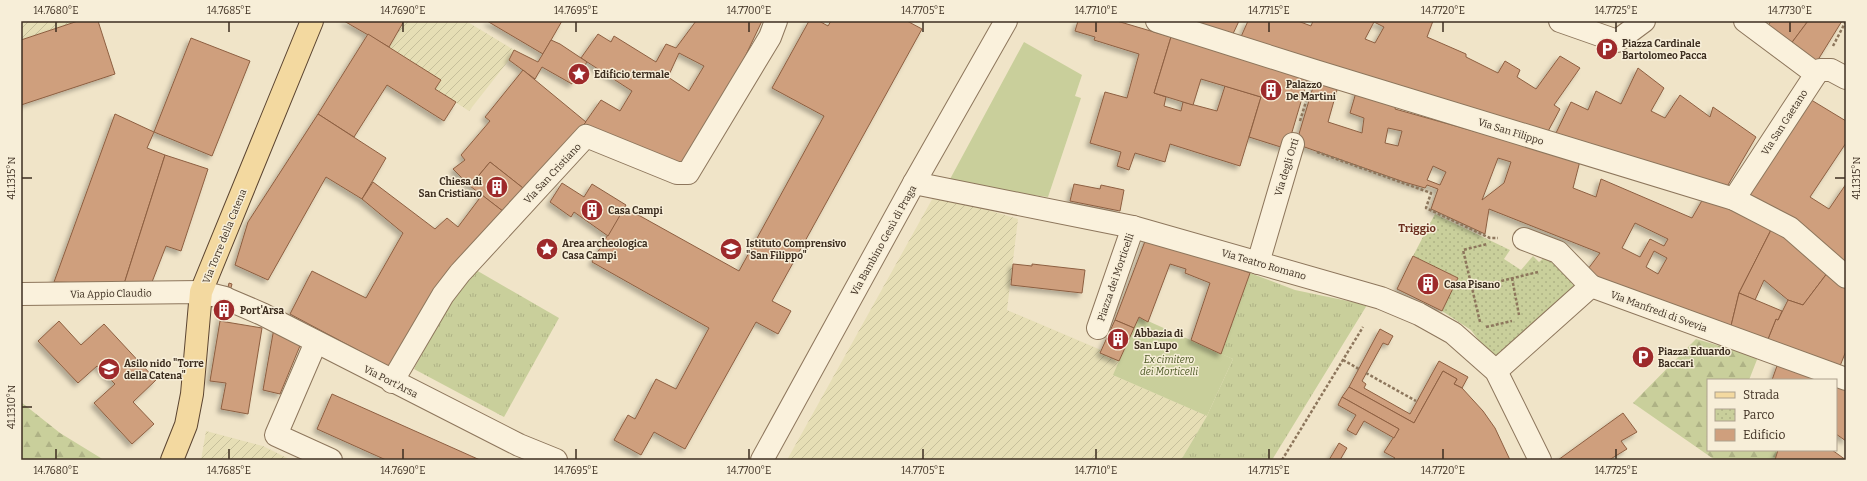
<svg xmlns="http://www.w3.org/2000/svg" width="1867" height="481" font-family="Bitter,serif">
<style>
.farmland{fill:url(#farmland-furrows)}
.grass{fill:url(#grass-tufts)}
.forest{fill:url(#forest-firs)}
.park{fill:url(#park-dots)}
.garden{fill:#c9cf9b}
.building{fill:#cf9f7d;stroke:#8d5f41;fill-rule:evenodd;filter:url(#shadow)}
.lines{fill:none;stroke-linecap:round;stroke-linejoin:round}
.minor-casing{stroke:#8d765c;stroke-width:24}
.major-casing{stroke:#5b4430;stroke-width:24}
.path{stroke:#8d765c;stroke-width:2.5;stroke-dasharray:3 2;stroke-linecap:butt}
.minor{stroke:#faf1dc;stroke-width:22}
.major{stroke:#f3d9a0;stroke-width:22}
.ticks{fill:none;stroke:#3d2e20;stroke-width:1.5}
.labels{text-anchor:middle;stroke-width:3;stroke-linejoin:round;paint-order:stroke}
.poi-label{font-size:10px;font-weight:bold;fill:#3d2e20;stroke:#f7eed8;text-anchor:start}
.street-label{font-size:10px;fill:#3d2e20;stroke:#f7eed8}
.park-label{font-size:10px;font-style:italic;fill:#4d5a26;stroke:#f7eed8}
.neighbourhood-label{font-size:11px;font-weight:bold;fill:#6b2e1e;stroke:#f7eed8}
.neatline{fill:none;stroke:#3d2e20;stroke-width:1.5}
.ticks-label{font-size:10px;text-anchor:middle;fill:#3d2e20}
</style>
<defs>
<pattern id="farmland-furrows" width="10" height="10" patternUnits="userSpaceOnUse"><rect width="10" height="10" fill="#e6deb5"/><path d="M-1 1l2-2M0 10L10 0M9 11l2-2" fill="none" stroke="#c6bf9b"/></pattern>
<pattern id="grass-tufts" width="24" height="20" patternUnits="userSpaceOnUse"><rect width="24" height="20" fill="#c9cf9b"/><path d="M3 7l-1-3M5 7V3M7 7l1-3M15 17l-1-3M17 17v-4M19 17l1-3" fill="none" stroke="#aeb285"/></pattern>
<pattern id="forest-firs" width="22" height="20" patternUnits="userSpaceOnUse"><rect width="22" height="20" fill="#c9cf9b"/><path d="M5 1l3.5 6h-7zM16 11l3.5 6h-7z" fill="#aeb285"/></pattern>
<pattern id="park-dots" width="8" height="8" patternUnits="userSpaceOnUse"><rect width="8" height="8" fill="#c9cf9b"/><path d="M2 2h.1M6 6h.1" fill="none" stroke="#aeb285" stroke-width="1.8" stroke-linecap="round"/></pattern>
<filter id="shadow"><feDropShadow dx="-3.5" dy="3.5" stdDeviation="2" flood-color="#0004"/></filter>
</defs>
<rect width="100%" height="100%" fill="#f0e4c8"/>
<g class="farmland">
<polygon points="21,21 78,21 21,40"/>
<polygon points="404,21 466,21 514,50 509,60 469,111 435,89 389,47"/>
<polygon points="935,194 1018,219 1007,310 1101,350 1100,353 1119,361 1114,375 1207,416 1181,460 787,460"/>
<polygon points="206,431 263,446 291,460 201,460"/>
</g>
<g class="grass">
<polygon points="476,270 559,318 504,417 414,369 445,310"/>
<polygon points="1250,273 1295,290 1367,305 1272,460 1181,460 1207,416 1233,359 1221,354"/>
</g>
<g class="forest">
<polygon points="1696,339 1758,357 1749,380 1708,380 1708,450 1778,450 1775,460 1715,460 1633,403"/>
<polygon points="21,402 60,433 104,460 21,460"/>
</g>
<polygon class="park" points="1435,214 1510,250 1504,259 1521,270 1533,256 1539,262 1547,255 1578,283 1499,356 1489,354 1471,330 1442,311 1458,278 1413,256"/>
<g class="garden">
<polygon points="1024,42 1082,75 1075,96 1081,98 1048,197 1032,195 1032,199 949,181"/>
<polygon points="1139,317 1233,359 1207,416 1113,375 1119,361 1100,353 1115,320 1134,328"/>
</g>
<g class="building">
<polygon points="78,21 98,21 115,74 21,105 21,40"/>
<polygon points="344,21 404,21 389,47"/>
<polygon points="487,21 562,21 543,54"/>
<path d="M696 21H762L743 61 682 169 582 127 601 100 620 111 632 91 581 58 598 34 611 42 614 36 656 62 666 44 676 48ZM679 53 704 66 689 91 668 77Z"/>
<polygon points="809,21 819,21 828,26 831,21 907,21 922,29 772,301 791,311 778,334 756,322 685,449 654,432 641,455 614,440 628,415 635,419 656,379 676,389 709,328 592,262 624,207 739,271 824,116 772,88"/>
<polygon points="1078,21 1117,21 1171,37 1154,93 1166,97 1164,106 1181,111 1183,102 1217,111 1225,86 1261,97 1240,166 1170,144 1165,162 1135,153 1129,170 1117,166 1121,152 1090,143 1105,92 1127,98 1139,54 1094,40 1095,37 1075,31"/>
<polygon points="1179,21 1239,21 1231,38"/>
<path d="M1248 21H1298L1311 26 1313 21H1433L1427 37 1466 54V57L1498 73 1505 61 1520 70 1517 77 1536 89 1560 56 1580 68 1554 105 1560 109 1546 135 1240 39ZM1374 22 1384 27 1375 43 1365 39Z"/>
<polygon points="1771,21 1808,21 1790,45 1767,27"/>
<polygon points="1808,21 1842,21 1816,63 1790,45"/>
<polygon points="368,34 441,80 435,89 456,102 444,121 387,85 354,137 318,114"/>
<polygon points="1171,37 1308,78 1287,149 1249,137 1261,97 1201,79 1193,105 1154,93"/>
<polygon points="191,38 250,61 212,156 154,132"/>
<polygon points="551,40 560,44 587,62 572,84 542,67 535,79 509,60 514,50 538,62"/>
<polygon points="1638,68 1664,88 1651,111 1665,118 1680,95 1710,117 1713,107 1756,137 1725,190 1556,133 1571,102 1588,110 1596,91 1621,104"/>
<polygon points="523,70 586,122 523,188 490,162 470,186 453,169 465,160 461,155 490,121 485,117"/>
<path d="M1316 77 1339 83 1328 122 1362 133 1364 118 1350 113 1357 89 1397 102 1395 109 1580 161 1573 188 1596 197 1601 179 1692 218 1704 197 1772 228 1739 293 1730 330 1585 273 1600 253 1489 209 1485 234 1431 209 1438 189 1427 185 1425 188 1404 182 1296 144ZM1388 128 1402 131 1398 146 1385 143ZM1498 158 1511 162 1504 183 1482 200ZM1433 166 1446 172 1440 185 1427 180ZM1635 223 1668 239 1664 246 1650 239 1640 257 1622 248ZM1654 251 1667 258 1658 274 1646 267Z"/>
<polygon points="1808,98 1846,121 1846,143 1810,197 1829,209 1846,184 1846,268 1747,199"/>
<polygon points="115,114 154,132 147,148 165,155 124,284 54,282"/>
<polygon points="318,114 386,158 362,199 326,177 268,280 235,265 248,222"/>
<polygon points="165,155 208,169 181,251 166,246 152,282 124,284"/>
<polygon points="490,162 523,188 504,212 470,186"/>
<polygon points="373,182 435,229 447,218 458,227 482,195 504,212 453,264 440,281 395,370 290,314 312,271 366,298 403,233 362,199"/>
<polygon points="562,183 584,197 592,184 626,205 608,236 574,212 571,217 550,202"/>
<polygon points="1074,184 1100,189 1101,185 1124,190 1120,211 1070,201"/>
<polygon points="1772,228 1828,272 1803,305 1788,300 1764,280 1755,300 1739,293"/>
<polygon points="1147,236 1250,273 1221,354 1191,340 1210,283 1185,273 1186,269 1170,264 1148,322 1139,317 1134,328 1115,320"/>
<polygon points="1413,256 1458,278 1442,311 1397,289"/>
<polygon points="1013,264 1032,266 1032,264 1085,270 1082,293 1011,285"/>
<polygon points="1828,272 1846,288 1846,351 1838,371 1766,344 1776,319 1778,320 1788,300 1803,305"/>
<polygon points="229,283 232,284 222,321 220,321"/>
<polygon points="1739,293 1782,311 1778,320 1776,319 1766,344 1730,330"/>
<polygon points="1115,320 1134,328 1119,361 1100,353"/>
<polygon points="59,321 81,345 104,324 156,380 133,402 154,424 132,444 94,403 115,384 97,366 78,383 38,341"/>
<polygon points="220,321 262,328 248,414 221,409 226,383 210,381"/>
<polygon points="274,328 302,341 280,394 263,390"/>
<polygon points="1380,329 1393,336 1388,345 1383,343 1362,381 1366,384 1364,388 1410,414 1439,361 1468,377 1462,388 1454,384 1457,379 1443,371 1414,423 1349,387"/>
<polygon points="1778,363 1832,380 1772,380"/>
<polygon points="1443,371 1457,379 1454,384 1462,388 1483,411 1495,428 1510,460 1393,460 1395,458 1384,452 1399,429 1342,397 1349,387 1414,423"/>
<polygon points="1836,381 1846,385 1846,441 1836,434"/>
<polygon points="332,394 480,460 386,460 317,429"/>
<polygon points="1342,397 1399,429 1394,438 1364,421 1356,435 1347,430 1356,415 1338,405"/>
<polygon points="1623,413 1637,432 1621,441 1627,449 1609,460 1558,460"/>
<polygon points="1339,443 1347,448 1340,460 1329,460"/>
<polygon points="1778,450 1832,450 1846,460 1775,460"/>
</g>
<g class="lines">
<g class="minor-casing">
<g id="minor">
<polyline points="1157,21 1315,71 1734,199 1790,228 1846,277"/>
<polyline points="1560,21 1617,41 1644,21"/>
<polyline points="1745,21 1816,74"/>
<polyline points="914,183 1133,227 1381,298 1419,314 1453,333 1496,371 1540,460"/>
<polyline points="1734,199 1816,74 1820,70 1831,70 1846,78"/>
<polyline points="1524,239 1558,252 1591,286"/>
<polyline points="1258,263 1293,144"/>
<polyline points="21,294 201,292 225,298"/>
<polyline points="227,299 262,314 519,445 556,460"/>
<polyline points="1098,328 1133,227"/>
<polyline points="316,342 276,435 331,460"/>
<polyline points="1496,371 1591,286 1846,379"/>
<polyline points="392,382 443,295 460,273 586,136 677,173 688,173 770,37 776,21"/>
<polyline points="762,460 914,183 1006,21"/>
</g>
</g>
<g class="major-casing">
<polyline id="major" points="172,460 186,425 192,394 201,292 312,21"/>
</g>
<g class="path">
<polyline points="1833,46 1846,21"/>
<polyline points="1300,121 1308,95"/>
<polyline points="1317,152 1431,193 1426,208 1490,238 1498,238"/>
<polyline points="1512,278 1519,315"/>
<polyline points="1472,288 1463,250 1487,244"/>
<polyline points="1480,322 1472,288 1538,272"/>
<polyline points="1486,327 1512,321"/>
<polyline points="1343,360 1359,369"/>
<polyline points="1366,373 1416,401"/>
<polyline points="1282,460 1363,327"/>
</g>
<use href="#minor" class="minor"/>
<use href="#major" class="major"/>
</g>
<path class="ticks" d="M56 22V32M229 22V32M403 22V32M576 22V32M749 22V32M923 22V32M1096 22V32M1269 22V32M1443 22V32M1616 22V32M1790 22V32M22 178H32M1835 178H1845M22 407H32M56 449V459M229 449V459M403 449V459M576 449V459M749 449V459M923 449V459M1096 449V459M1269 449V459M1443 449V459M1616 449V459"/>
<defs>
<g id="parking-disc" transform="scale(1.15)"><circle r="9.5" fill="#9e2a2b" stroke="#f7eed8"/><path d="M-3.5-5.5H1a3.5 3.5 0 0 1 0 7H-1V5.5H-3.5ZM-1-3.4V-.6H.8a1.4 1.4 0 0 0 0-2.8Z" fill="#fff"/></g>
<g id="sight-disc" transform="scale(1.15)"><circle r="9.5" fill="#9e2a2b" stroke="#f7eed8"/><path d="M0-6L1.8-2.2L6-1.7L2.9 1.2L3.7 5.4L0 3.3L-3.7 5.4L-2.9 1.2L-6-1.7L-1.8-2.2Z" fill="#fff"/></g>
<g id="building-disc" transform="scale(1.15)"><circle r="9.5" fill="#9e2a2b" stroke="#f7eed8"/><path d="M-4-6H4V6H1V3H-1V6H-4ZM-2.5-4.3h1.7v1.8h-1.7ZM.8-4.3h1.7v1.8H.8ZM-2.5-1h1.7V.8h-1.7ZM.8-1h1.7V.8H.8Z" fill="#fff"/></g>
<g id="school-disc" transform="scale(1.15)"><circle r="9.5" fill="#9e2a2b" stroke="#f7eed8"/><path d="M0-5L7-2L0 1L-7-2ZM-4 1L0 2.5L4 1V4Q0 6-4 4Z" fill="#fff"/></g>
</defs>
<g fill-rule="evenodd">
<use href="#parking-disc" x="1607" y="49"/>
<use href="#sight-disc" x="579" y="74"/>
<use href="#building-disc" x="1271" y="90"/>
<use href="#building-disc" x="497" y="187"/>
<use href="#building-disc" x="592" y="210"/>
<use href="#sight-disc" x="547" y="249"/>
<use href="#school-disc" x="731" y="249"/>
<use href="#building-disc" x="1428" y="284"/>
<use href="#building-disc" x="224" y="310"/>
<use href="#building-disc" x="1118" y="339"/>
<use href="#parking-disc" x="1643" y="357"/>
<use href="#school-disc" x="109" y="369"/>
</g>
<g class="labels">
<g class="poi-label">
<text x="1622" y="47">Piazza Cardinale<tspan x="1622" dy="12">Bartolomeo Pacca</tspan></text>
<text x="594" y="78">Edificio termale</text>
<text x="1286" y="88">Palazzo<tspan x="1286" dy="12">De Martini</tspan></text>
<text x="482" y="185" text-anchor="end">Chiesa di<tspan x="482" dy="12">San Cristiano</tspan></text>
<text x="608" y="214">Casa Campi</text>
<text x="562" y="247">Area archeologica<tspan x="562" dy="12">Casa Campi</tspan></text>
<text x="746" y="247">Istituto Comprensivo<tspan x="746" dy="12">"San Filippo"</tspan></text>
<text x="1444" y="288">Casa Pisano</text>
<text x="240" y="314">Port'Arsa</text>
<text x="1134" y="337">Abbazia di<tspan x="1134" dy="12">San Lupo</tspan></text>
<text x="1658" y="355">Piazza Eduardo<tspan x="1658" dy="12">Baccari</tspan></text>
<text x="124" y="367">Asilo nido "Torre<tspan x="124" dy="12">della Catena"</tspan></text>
</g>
<g class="street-label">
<text transform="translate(1784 122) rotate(-57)" y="4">Via San Gaetano</text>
<text transform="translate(1511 131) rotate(17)" y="4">Via San Filippo</text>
<text transform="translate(1286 167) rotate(-73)" y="4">Via degli Orti</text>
<text transform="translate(552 173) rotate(-47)" y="4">Via San Cristiano</text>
<text transform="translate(224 236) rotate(-68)" y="4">Via Torre della Catena</text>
<text transform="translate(883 240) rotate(-61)" y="4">Via Bambino Gesù di Praga</text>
<text transform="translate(1264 264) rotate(16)" y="4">Via Teatro Romano</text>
<text transform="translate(1115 277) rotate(-71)" y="4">Piazza dei Morticelli</text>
<text transform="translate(111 293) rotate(-1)" y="4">Via Appio Claudio</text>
<text transform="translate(1659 311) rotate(20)" y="4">Via Manfredi di Svevia</text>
<text transform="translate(391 381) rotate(27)" y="4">Via Port'Arsa</text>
</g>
<g class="park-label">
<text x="1169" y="363">Ex cimitero<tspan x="1169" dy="12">dei Morticelli</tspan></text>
</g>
<g class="neighbourhood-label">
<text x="1417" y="232">Triggio</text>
</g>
</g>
<rect width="1867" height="481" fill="none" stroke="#f7eed8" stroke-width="44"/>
<rect x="1707" y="379" width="130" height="72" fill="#f7eed8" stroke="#ada18e"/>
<rect x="1715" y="392" width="20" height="6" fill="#f3d9a0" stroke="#ada18e"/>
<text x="1743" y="399" font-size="12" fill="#3d2e20">Strada</text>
<rect x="1715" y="409" width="20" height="12" fill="url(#park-dots)" stroke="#ada18e"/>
<text x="1743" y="419" font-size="12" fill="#3d2e20">Parco</text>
<rect x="1715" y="429" width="20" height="12" fill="#cf9f7d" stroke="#ada18e"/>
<text x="1743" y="439" font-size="12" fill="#3d2e20">Edificio</text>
<rect x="22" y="22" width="1823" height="437" class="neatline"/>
<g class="ticks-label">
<text x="56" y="14">14.7680°E</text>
<text x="229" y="14">14.7685°E</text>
<text x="403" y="14">14.7690°E</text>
<text x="576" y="14">14.7695°E</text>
<text x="749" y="14">14.7700°E</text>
<text x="923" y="14">14.7705°E</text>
<text x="1096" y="14">14.7710°E</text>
<text x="1269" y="14">14.7715°E</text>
<text x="1443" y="14">14.7720°E</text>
<text x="1616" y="14">14.7725°E</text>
<text x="1790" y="14">14.7730°E</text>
<text transform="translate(11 178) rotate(-90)" y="4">41.1315°N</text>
<text transform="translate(1856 178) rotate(-90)" y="4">41.1315°N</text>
<text transform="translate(11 407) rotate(-90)" y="4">41.1310°N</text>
<text x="56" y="474">14.7680°E</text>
<text x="229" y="474">14.7685°E</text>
<text x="403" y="474">14.7690°E</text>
<text x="576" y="474">14.7695°E</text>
<text x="749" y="474">14.7700°E</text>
<text x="923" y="474">14.7705°E</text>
<text x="1096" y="474">14.7710°E</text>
<text x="1269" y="474">14.7715°E</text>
<text x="1443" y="474">14.7720°E</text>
<text x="1616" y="474">14.7725°E</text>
</g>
</svg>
